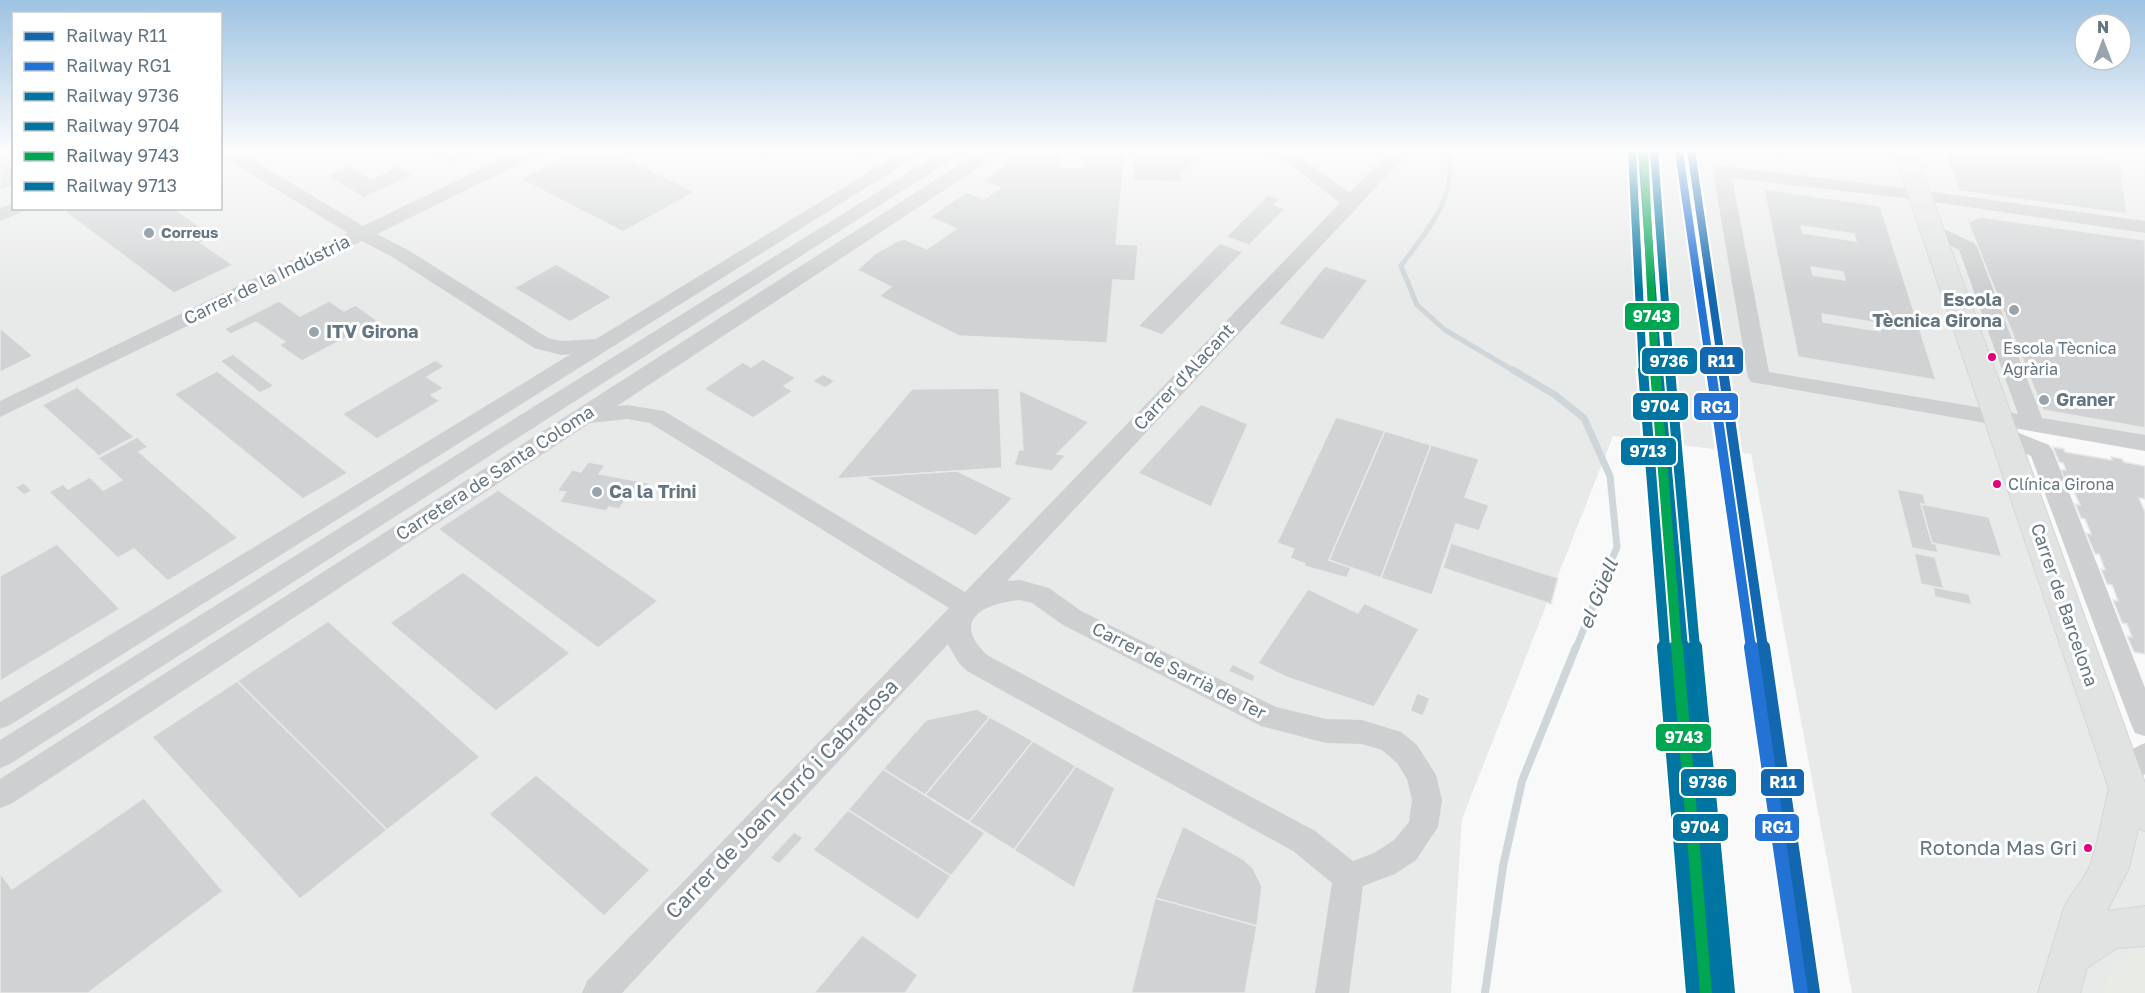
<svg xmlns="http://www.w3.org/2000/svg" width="2145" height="993" font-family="'Golos Text',sans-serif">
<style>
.built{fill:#e8e9e9}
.green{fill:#e8ebe6}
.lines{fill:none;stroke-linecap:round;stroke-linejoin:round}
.stream-far2{stroke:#ced6d9;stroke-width:5}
.stream-far1{stroke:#ced6d9;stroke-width:7}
.stream{stroke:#ced6d9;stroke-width:8}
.building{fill:#d0d2d3;stroke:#e8e8e8;stroke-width:1.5;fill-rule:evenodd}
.major-casing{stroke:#d5d6d7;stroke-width:2}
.minor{fill:#cecfd0;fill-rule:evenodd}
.major{fill:#e1e2e2;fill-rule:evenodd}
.rail-1-far2-casing{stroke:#fff;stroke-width:12}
.rail-1-far1-casing{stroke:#fff;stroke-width:15}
.rail-1-casing{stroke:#fff;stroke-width:18}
.rail-2-far2-casing{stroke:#fff;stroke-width:12}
.rail-2-far1-casing{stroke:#fff;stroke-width:15}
.rail-2-casing{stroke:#fff;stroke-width:18}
.rail-3-far2-casing{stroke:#fff;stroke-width:12}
.rail-3-far1-casing{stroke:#fff;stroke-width:15}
.rail-3-casing{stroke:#fff;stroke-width:18}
.rail-4-far2-casing{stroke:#fff;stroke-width:12}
.rail-4-far1-casing{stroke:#fff;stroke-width:15}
.rail-4-casing{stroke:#fff;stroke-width:18}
.rail-5-far2-casing{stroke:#fff;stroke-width:12}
.rail-5-far1-casing{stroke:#fff;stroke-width:15}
.rail-5-casing{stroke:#fff;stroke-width:18}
.rail-6-far2-casing{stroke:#fff;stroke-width:12}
.rail-6-far1-casing{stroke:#fff;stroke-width:15}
.rail-6-casing{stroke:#fff;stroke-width:18}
.rail-1-far2{stroke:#1267af;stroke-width:8}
.rail-1-far1{stroke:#1267af;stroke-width:10}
.rail-1{stroke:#1267af;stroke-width:14}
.rail-2-far2{stroke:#2373d5;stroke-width:8}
.rail-2-far1{stroke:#2373d5;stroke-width:10}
.rail-2{stroke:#2373d5;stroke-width:14}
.rail-3-far2{stroke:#0075a1;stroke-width:8}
.rail-3-far1{stroke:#0075a1;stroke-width:10}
.rail-3{stroke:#0075a1;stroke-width:14}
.rail-4-far2{stroke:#0075a1;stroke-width:8}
.rail-4-far1{stroke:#0075a1;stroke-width:10}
.rail-4{stroke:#0075a1;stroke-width:14}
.rail-5-far2{stroke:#00a651;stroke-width:8}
.rail-5-far1{stroke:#00a651;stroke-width:10}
.rail-5{stroke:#00a651;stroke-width:14}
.rail-6-far2{stroke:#0075a1;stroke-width:8}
.rail-6-far1{stroke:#0075a1;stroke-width:10}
.rail-6{stroke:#0075a1;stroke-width:14}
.poi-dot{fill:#99a4ac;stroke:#fff;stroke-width:2}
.bus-dot{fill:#e5007d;stroke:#fff;stroke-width:2}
.labels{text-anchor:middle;stroke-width:6;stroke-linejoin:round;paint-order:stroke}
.far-poi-label{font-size:15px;font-weight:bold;fill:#657683;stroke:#fff;text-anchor:start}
.bus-label{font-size:16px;fill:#657683;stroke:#fff;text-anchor:start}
.street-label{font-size:18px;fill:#657683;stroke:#fff}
.poi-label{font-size:18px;font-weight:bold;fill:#657683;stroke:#fff;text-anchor:start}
.water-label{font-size:20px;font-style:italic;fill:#60757c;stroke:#fff}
.near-bus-label{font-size:20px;fill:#657683;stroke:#fff;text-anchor:end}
.near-street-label{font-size:21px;fill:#657683;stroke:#fff}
.line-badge{stroke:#fff;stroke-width:2}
.badge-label{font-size:16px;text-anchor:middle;font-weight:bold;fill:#fff}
</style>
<rect width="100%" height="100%" fill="#f9f9f9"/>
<polygon class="built" points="0,150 13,150 14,208 220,208 221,150 2145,150 2145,445 1997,420 2145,814 2145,993 1852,993 1751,454 1613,436 1462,819 1451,993 0,993"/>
<path class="green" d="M2145 950V993H2102C2112 965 2116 959 2145 950Z"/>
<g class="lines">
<path class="stream-far2" d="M1449 150C1457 199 1428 229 1401 266L1417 305 1445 330 1516 372"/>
<polyline class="stream-far1" points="1513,370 1555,395 1584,418 1610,476 1617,547 1576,648"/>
<polyline class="stream" points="1485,993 1503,866 1522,781 1576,647"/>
</g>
<g class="building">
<polygon points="0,150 14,150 14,185 0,190"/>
<polygon points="430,150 479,150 452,162"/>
<polygon points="576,150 608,150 695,192 623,232 520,179"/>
<polygon points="847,150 877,150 865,157"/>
<polygon points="1023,150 1059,150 1062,151 1060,167 1083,168 1085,150 1125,150 1116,244 1138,245 1135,281 1113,280 1107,343 959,336 879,296 891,287 857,270 876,253 897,241 904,239 927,249 956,229 930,217 967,192 984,199 1000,188 983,182"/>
<polygon points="1134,150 1191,150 1187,153 1200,158 1181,173 1182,182 1133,180"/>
<polygon points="1944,150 2087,150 2091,158 2120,161 2127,214 1960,191"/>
<polygon points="349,166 371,179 398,166 414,175 364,198 326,176"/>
<path d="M1764 189 1880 206 1936 380 1798 357ZM1801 226 1854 234 1856 241 1803 233ZM1811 267 1843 272 1845 280 1813 275ZM1822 314 1877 323 1880 331 1823 322Z"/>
<polygon points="1268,195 1280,199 1274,205 1285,209 1249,245 1226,237"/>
<polygon points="70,208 173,208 215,237 201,243 233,265 174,293 64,211"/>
<polygon points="1981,217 2145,240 2145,428 2043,410 1968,222"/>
<polygon points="1220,243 1243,252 1162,335 1138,326"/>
<polygon points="556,264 599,289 612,297 570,322 514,288"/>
<polygon points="1325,266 1368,280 1323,340 1278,324"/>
<polygon points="279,301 300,316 329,301 344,311 355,305 378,321 302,361 279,345 285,342 256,322 231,334 224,329"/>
<polygon points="0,328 33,356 0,372"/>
<polygon points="233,354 274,386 260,393 220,361"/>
<polygon points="763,359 796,378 784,386 793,391 753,418 704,389 743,362 751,367"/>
<polygon points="435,360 445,366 427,377 444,388 431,395 440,401 377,439 342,414"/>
<polygon points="217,371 348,473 303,499 174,394"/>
<polygon points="823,374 835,381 825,388 812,381"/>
<polygon points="77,387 134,437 99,456 42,405"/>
<polygon points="999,388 1002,468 836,479 912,389"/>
<polygon points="1019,390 1089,422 1057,454 1066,455 1052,471 1014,465 1019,449 1023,450"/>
<polygon points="1201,404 1248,424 1211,507 1138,473"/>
<polygon points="1336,417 1385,431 1329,560 1351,567 1347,578 1304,566 1305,564 1290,558 1294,549 1277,543"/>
<polygon points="1385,431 1431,445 1381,578 1329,560"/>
<polygon points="137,437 148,447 139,452 238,538 168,581 134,549 118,558 49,492 63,484 68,489 90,477 103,490 122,480 98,458"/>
<polygon points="1431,445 1479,459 1465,497 1489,505 1479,531 1456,524 1432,595 1381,578"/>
<polygon points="2053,447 2064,449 2065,452 2112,460 2111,457 2122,459 2124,462 2145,466 2145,499 2139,498 2145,512 2145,654 2134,652 2127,636 2132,637 2127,624 2122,623 2113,600 2118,601 2112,585 2107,584 2101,569 2105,570 2099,554 2095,554 2086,533 2091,534 2085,519 2081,518 2075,504 2080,505 2073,489 2069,488 2061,470 2066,470 2063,463 2059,462"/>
<polygon points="588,462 605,465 599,474 649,483 640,497 629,495 619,509 609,507 606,511 559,502 566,492 557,491 572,470 581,472"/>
<polygon points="957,471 1013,498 976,536 865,477"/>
<polygon points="24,483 32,491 24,495 15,487"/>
<polygon points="1897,489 1923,494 1926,505 1921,504 1932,543 1936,544 1938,553 1912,548"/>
<polygon points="498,490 658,601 598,648 438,529"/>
<polygon points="1921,504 1989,517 2002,557 1932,543"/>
<polygon points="1451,543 1558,578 1551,604 1443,568"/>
<polygon points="57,544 120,609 0,681 0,576"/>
<polygon points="1914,553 1935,557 1944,589 1921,584"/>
<polygon points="463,572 570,653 496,711 390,623"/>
<polygon points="1933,587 1969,594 1972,605 1935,597"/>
<polygon points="1308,589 1358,613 1364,603 1419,629 1374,707 1286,677 1258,663"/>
<polygon points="328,621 480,757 387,830 237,681"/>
<polygon points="1233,664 1256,676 1252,682 1228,671"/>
<polygon points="237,681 387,830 300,899 152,737"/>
<polygon points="1417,693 1430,698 1423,716 1410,711"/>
<polygon points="977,709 990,717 925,795 883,769 926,720"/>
<polygon points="990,717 1033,741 969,822 925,795"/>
<polygon points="1033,741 1076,766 1014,850 969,822"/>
<polygon points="1076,766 1115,788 1074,888 1014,850"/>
<polygon points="883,769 985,833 951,876 848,810"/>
<polygon points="536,775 650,870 604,916 489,814"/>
<polygon points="144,798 223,891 88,993 0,993 0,873 12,889"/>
<polygon points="848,810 951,876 918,920 813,850"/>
<polygon points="1183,826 1243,859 1253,868 1262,887 1257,926 1155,898"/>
<polygon points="794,832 803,838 779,864 770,858"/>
<polygon points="1155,898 1257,926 1245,993 1131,993"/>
<polygon points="862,935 918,975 905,993 814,993"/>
</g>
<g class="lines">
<g class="major-casing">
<path id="major" d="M1893 150H1915L2145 783V831L2138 828 2129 868 2107 911 2145 906V946L2117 948 2087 968 2080 993H2038L2064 908C2071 892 2085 880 2091 863 2099 839 2103 813 2109 789Z"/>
</g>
<g class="minor">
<polygon points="220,150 236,150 363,226 520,150 543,150 540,154 377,234 408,250 548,338 561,341 596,339 905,150 926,150 10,725 0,729 0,702 571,354 561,355 534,348 394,258 362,241 0,417 0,401 348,233 220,155"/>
<polygon points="945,150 966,150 10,764 0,768 0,740"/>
<path d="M978 150H998L972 172 617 406 627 405 664 411 965 592 1340 203 1271 150H1291L1349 193 1392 150H1411L1007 581 1020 580 1049 588 1081 611 1276 707 1326 719 1362 720 1401 732 1417 745 1436 775 1442 800 1438 827 1416 860 1395 874 1363 886 1349 993H1315L1332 883 1293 851 967 671 958 662 948 644 622 993H582L587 981 949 608 650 423 627 419 590 423 11 804 0 808V779L960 164ZM1020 600 1032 603 1063 625 1261 726 1326 743 1362 744 1382 750 1397 763 1407 779 1412 800 1409 822 1394 840 1374 853 1353 861 1315 831 987 655C950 620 984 603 1020 600Z"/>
<polygon points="1722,166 1920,190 2145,221 2145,233 1920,200 1732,178 1769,372 2018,414 1959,250 1926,234 1924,230 1926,226 1933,224 1974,243 1977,247 2042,418 2145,435 2145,451 1751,382 1748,377 1713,171 1716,167"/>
<polygon points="14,203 14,208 25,208 22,212 0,221 0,208"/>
<polygon points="2004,427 2049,445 2053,451 2145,688 2145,736 2135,733 2131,724 2031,456 1996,441 1993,435 1996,429"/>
<path d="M2145 743V774L2133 785 2123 789 2113 785 2108 776C2115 761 2130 749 2145 743Z"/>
</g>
<use href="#major" class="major"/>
<g class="rail-1-far2-casing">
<polyline id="rail-1-far2" points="1691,150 1723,372"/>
</g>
<g class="rail-1-far1-casing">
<polyline id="rail-1-far1" points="1723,370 1763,648"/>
</g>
<g class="rail-1-casing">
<polyline id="rail-1" points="1763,647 1813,993"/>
</g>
<g class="rail-2-far2-casing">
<polyline id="rail-2-far2" points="1679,152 1711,372"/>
</g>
<g class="rail-2-far1-casing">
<polyline id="rail-2-far1" points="1711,370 1751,648"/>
</g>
<g class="rail-2-casing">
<polyline id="rail-2" points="1751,647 1801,993"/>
</g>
<g class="rail-3-far2-casing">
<polyline id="rail-3-far2" points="1654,150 1670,372"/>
</g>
<g class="rail-3-far1-casing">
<polyline id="rail-3-far1" points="1670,370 1695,648"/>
</g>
<g class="rail-3-casing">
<polyline id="rail-3" points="1695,647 1728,993"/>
</g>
<g class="rail-4-far2-casing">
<polyline id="rail-4-far2" points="1642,151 1658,372"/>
</g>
<g class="rail-4-far1-casing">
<polyline id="rail-4-far1" points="1658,370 1683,648"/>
</g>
<g class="rail-4-casing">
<polyline id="rail-4" points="1683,647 1716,993"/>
</g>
<g class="rail-5-far2-casing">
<polyline id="rail-5-far2" points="1644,150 1655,372"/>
</g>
<g class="rail-5-far1-casing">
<polyline id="rail-5-far1" points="1655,370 1677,648"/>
</g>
<g class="rail-5-casing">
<polyline id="rail-5" points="1676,647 1705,993"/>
</g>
<g class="rail-6-far2-casing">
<polyline id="rail-6-far2" points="1632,151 1643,372"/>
</g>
<g class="rail-6-far1-casing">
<polyline id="rail-6-far1" points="1643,370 1665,648"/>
</g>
<g class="rail-6-casing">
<polyline id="rail-6" points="1664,647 1693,993"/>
</g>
<use href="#rail-1-far2" class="rail-1-far2"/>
<use href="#rail-1-far1" class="rail-1-far1"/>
<use href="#rail-1" class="rail-1"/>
<use href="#rail-2-far2" class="rail-2-far2"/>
<use href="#rail-2-far1" class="rail-2-far1"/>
<use href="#rail-2" class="rail-2"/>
<use href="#rail-3-far2" class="rail-3-far2"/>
<use href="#rail-3-far1" class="rail-3-far1"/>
<use href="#rail-3" class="rail-3"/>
<use href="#rail-4-far2" class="rail-4-far2"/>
<use href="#rail-4-far1" class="rail-4-far1"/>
<use href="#rail-4" class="rail-4"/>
<use href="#rail-5-far2" class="rail-5-far2"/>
<use href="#rail-5-far1" class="rail-5-far1"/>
<use href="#rail-5" class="rail-5"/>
<use href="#rail-6-far2" class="rail-6-far2"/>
<use href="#rail-6-far1" class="rail-6-far1"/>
<use href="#rail-6" class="rail-6"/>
</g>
<linearGradient id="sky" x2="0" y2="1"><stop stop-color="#9dc2e2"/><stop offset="0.52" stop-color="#fcfcfc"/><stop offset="1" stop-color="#fcfcfc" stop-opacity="0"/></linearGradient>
<rect width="2145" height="289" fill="url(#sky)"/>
<g class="poi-dot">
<circle cx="149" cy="233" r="6"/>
<circle cx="2014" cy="310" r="6"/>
<circle cx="314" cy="332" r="6"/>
<circle cx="2044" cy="400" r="6"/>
<circle cx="597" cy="492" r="6"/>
</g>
<g class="bus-dot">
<circle cx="1992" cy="357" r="5"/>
<circle cx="1997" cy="484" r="5"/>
<circle cx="2088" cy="848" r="5"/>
</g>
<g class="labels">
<g class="far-poi-label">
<text x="161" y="238">Correus</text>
</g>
<g class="bus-label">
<text x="2003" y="354">Escola Tècnica<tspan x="2003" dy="21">Agrària</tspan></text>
<text x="2008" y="490">Clínica Girona</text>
</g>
<g class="street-label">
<text transform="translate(267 280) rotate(-26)" y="6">Carrer de la Indústria</text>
<text transform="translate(1184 377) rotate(-47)" y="6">Carrer d'Alacant</text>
<text transform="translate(495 473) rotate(-33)" y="6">Carretera de Santa Coloma</text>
<text transform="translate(2064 605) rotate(71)" y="6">Carrer de Barcelona</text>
<text transform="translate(1179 671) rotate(27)" y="6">Carrer de Sarrià de Ter</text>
</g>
<g class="poi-label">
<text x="2002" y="306" text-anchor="end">Escola<tspan x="2002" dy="21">Tècnica Girona</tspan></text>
<text x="326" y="338">ITV Girona</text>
<text x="2056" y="406">Graner</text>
<text x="609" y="498">Ca la Trini</text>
</g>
<g class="water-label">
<text transform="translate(1598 594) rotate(-68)" y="7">el Güell</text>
</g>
<g class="near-bus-label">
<text x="2077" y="855">Rotonda Mas Gri</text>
</g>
<g class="near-street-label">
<text transform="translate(782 799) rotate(-46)" y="7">Carrer de Joan Torró i Cabratosa</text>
</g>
</g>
<g class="line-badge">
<rect x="1624" y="302" width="56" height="29" rx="6" fill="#00a651"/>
<rect x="1699" y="346" width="45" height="29" rx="6" fill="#1267af"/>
<rect x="1641" y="347" width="57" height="28" rx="6" fill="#0075a1"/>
<rect x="1632" y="392" width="57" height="29" rx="6" fill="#0075a1"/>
<rect x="1693" y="392" width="46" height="29" rx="6" fill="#2373d5"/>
<rect x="1620" y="437" width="57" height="29" rx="6" fill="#0075a1"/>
<rect x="1655" y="723" width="57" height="29" rx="6" fill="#00a651"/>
<rect x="1760" y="768" width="45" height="29" rx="6" fill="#1267af"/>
<rect x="1680" y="768" width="57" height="29" rx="6" fill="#0075a1"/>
<rect x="1754" y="813" width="46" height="29" rx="6" fill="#2373d5"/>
<rect x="1672" y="813" width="57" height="29" rx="6" fill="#0075a1"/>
</g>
<g class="badge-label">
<text x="1652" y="322">9743</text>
<text x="1721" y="367">R11</text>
<text x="1669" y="367">9736</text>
<text x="1660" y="412">9704</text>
<text x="1716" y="413">RG1</text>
<text x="1648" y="457">9713</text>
<text x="1684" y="743">9743</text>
<text x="1783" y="788">R11</text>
<text x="1708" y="788">9736</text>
<text x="1777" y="833">RG1</text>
<text x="1700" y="833">9704</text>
</g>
<rect x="12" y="12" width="210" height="198" fill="#ffffff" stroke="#c1c8cd" stroke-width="1.5"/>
<rect x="24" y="32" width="30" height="9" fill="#1267af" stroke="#c1c8cd" stroke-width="1.5"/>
<text x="66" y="42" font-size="18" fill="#657683">Railway R11</text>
<rect x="24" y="62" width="30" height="9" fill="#2373d5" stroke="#c1c8cd" stroke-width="1.5"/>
<text x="66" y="72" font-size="18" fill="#657683">Railway RG1</text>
<rect x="24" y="92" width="30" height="9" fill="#0075a1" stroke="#c1c8cd" stroke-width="1.5"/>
<text x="66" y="102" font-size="18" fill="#657683">Railway 9736</text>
<rect x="24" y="122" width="30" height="9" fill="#0075a1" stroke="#c1c8cd" stroke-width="1.5"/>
<text x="66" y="132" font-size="18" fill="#657683">Railway 9704</text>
<rect x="24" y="152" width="30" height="9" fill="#00a651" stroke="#c1c8cd" stroke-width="1.5"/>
<text x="66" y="162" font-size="18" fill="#657683">Railway 9743</text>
<rect x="24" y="182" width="30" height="9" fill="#0075a1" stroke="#c1c8cd" stroke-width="1.5"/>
<text x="66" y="192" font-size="18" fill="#657683">Railway 9713</text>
<g transform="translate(2103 42)"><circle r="28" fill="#ffffff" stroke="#c1c8cd" stroke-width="1.5"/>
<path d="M0-4.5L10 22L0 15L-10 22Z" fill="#99a4ac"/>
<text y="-9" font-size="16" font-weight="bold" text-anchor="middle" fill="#657683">N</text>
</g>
</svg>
